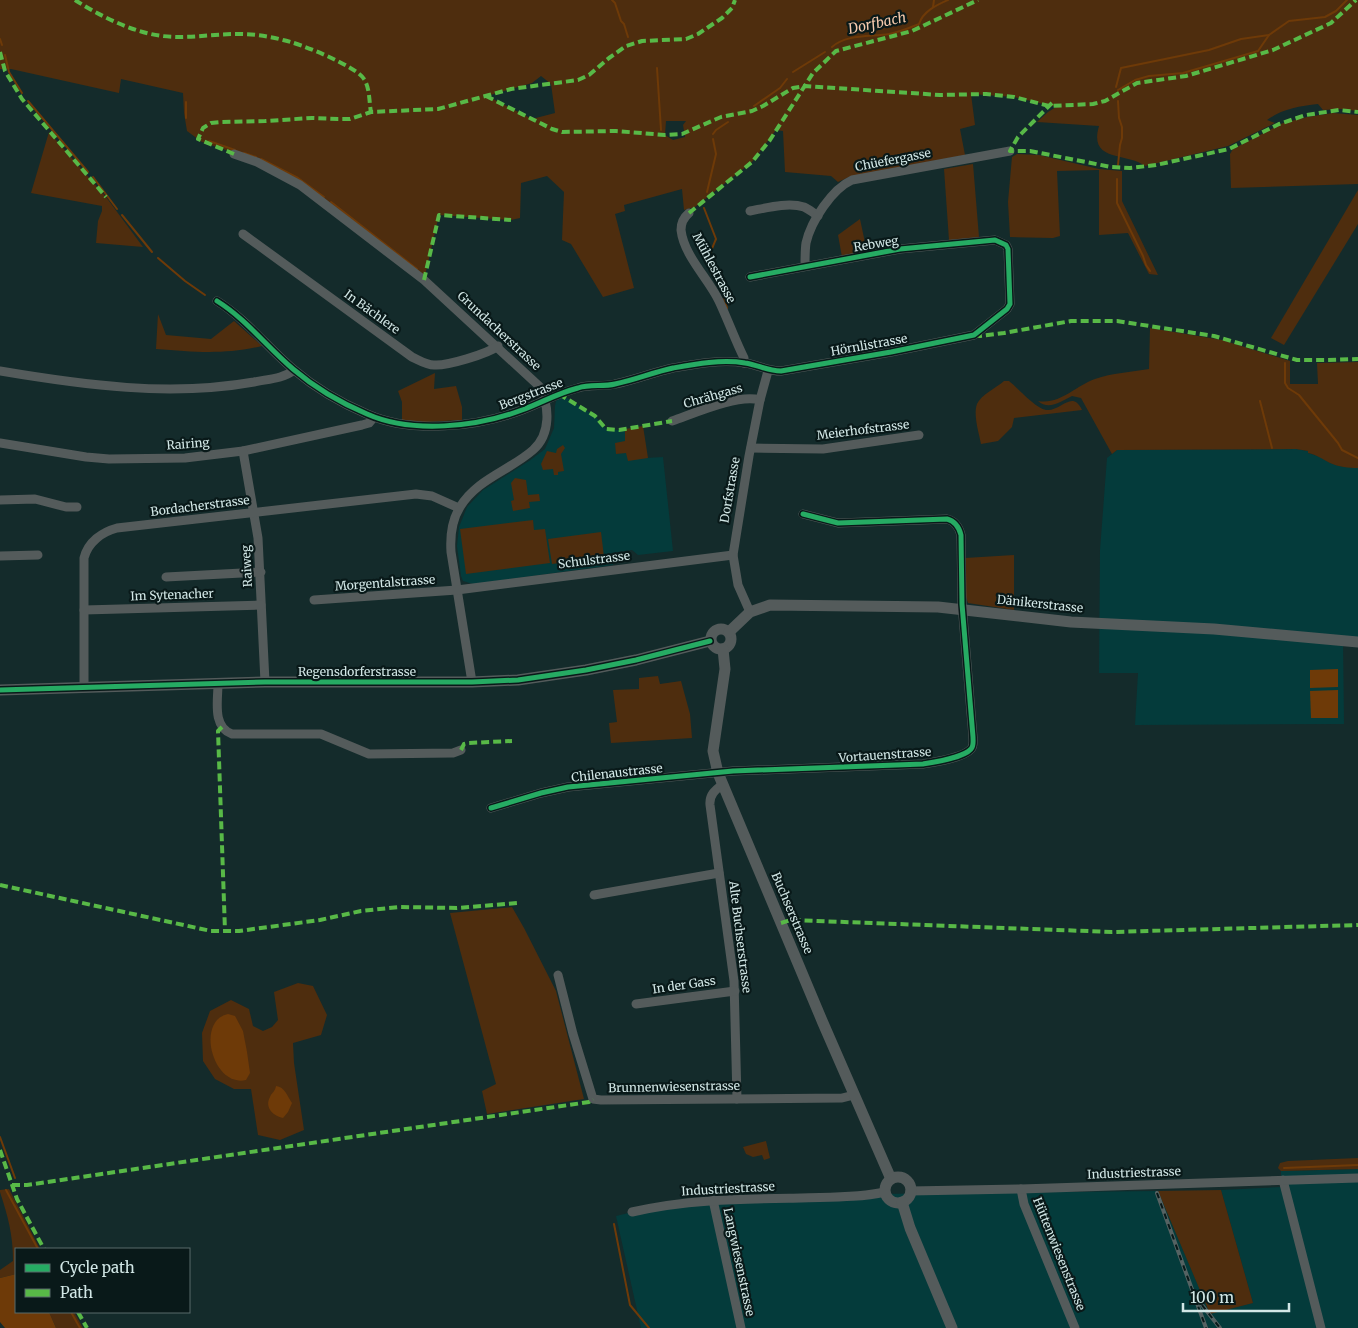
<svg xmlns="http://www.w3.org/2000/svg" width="1358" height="1328" font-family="Merriweather,serif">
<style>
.built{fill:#043b3b}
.green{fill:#4e2d0e;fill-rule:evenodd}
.water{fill:#6e3a08}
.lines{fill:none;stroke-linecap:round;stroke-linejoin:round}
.stream{stroke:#6e3a08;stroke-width:2}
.minor{stroke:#545b5b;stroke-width:9}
.tertiary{stroke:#545b5b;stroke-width:11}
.rail-casing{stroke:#556262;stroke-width:4}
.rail{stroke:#091919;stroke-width:2;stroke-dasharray:5.5;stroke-linecap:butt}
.quiet{stroke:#58b947;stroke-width:4;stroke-dasharray:8 4;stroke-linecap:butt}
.cycleway-casing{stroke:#091919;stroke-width:8}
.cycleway{stroke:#26ab63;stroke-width:5}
.labels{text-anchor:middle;stroke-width:4.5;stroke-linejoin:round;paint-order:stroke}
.street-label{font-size:12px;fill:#d2e7e6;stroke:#091919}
.water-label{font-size:14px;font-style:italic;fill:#f6caad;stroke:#091919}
</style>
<rect width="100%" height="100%" fill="#142b2b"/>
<g class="built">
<polygon points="564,396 595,416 606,429 619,430 641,426 646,458 663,457 673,551 638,555 632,550 611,553 613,565 473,584 463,581 461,576 457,546 459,527 467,507 483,490 529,461 545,449 554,428 555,406 556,401"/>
<polygon points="1296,449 1308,451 1308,453 1321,457 1330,463 1339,466 1358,468 1358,637 1343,637 1344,724 1135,725 1138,673 1099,673 1100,550 1107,458 1117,450"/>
<polygon points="1358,1169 1358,1328 641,1328 616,1216 653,1207 875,1194 1158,1191 1210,1313 1253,1303 1221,1190 1281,1187 1281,1171"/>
</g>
<g class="green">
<path d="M0 0H1358V111L1341 109 1323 110 1318 104C1299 106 1282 109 1267 120L1275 123 1228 146 1145 166C1128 152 1088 163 1099 126L1037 122 1048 112 1056 107 1014 97 971 94 975 125 960 129 965 155 849 177 838 182 831 176 785 172 783 131 776 130 752 162 695 207 684 210 682 189 624 205 625 211 615 214 634 288 603 297 571 244 562 240 564 192 547 176 521 183 520 218 511 220 439 215 424 280 300 185 232 152 202 142 187 131 184 113 183 93 121 79 119 93 11 69H0ZM541 76 551 84 555 113 532 119 487 96 532 83ZM666 121H686L683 125 685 137 673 140 665 135Z"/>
<polygon points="1333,113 1358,115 1358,184 1231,188 1230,154 1233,149 1283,123 1307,117"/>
<polygon points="49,132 106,197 143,247 96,243 98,221 102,211 102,206 31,193"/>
<polygon points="1017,154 1039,155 1099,169 1122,171 1122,201 1158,275 1149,274 1128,233 1099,235 1099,170 1057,171 1060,236 1053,238 1010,237 1008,202 1012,157"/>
<polygon points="973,164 979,237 949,240 944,169"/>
<polygon points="1358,190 1358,224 1284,345 1271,338"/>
<polygon points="860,219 867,252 842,257 838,235"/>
<path d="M158 314 166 335 211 339 234 321 262 346C224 355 195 352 156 349Z"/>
<path d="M1150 328 1222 340 1287 360 1290 361V384H1318L1317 363 1358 362V468C1349 468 1338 467 1330 463 1322 459 1317 455 1308 453V451L1296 449 1117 450 1112 454 1081 398 1072 396C1061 401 1049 411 1038 401 1060 405 1075 386 1095 379 1112 373 1131 372 1149 369Z"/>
<polygon points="435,373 434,389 456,386 462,407 462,420 425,422 402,420 402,402 398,391"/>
<path d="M1004 381H1009C1018 388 1035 408 1046 410 1061 412 1072 389 1082 410L1014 418 1012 427 998 441 981 444C979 433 973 415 977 404 981 395 996 388 1004 381Z"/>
<polygon points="643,426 648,458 628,461 626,453 616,454 615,443 625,441 625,429"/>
<polygon points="563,445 565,448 561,454 564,471 558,472 558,475 554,475 553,469 543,470 541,464 547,451 556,453 557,449"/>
<polygon points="515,478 526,480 528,495 539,494 540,501 529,502 530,508 513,511 511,501 514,500 511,483"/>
<polygon points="533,520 534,530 545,529 550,563 466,574 460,529"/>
<polygon points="601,532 604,557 552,564 548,539"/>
<polygon points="1014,555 1014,610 968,603 966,597 965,558"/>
<polygon points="658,676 660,684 681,681 690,714 692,738 611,743 609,723 617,722 613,690 639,689 639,678"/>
<polygon points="512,907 524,928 556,991 584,1099 487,1114 482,1091 496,1084 450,913"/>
<polygon points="298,983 313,986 327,1015 321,1035 293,1043 294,1063 304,1130 280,1140 258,1135 251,1089 234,1089 215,1079 203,1061 202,1033 210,1011 231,1000 249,1009 253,1026 263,1031 272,1027 278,1020 274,992"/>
<polygon points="766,1141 770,1158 764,1160 762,1155 753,1157 746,1154 743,1147"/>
<polygon points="1358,1158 1358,1169 1281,1171 1278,1168 1280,1163 1288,1161"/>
<path d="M9 1189 40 1249H16V1274L0 1278V1270L13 1261C13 1234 8 1217 0 1192V1190Z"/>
<polygon points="1221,1190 1253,1303 1210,1314 1158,1191"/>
<polygon points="49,1312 74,1312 83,1328 56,1328"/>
</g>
<g class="water">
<polygon points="1338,669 1338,687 1310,688 1310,670"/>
<polygon points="1338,690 1338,718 1311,718 1310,691"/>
<path d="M228 1014 235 1016 243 1031 247 1052 250 1073 246 1080C213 1088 195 1021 228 1014Z"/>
<path d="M276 1086C285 1087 287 1096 292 1103L288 1112 283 1118C274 1116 264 1108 270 1097 272 1092 275 1092 276 1086Z"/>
<polygon points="16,1274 16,1312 49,1312 56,1328 5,1328 0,1322 0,1278"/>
</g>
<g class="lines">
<g class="stream">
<polyline points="612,0 615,3 621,21 624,24 628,37"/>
<polyline points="933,7 934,0"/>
<polyline points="0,39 2,45"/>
<path d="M832 47C846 34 871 37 889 34 900 32 909 28 919 24 923 11 937 5 948 0"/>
<polyline points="5,55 9,72 22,93"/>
<polyline points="657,68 661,130"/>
<polyline points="793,72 825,52"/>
<polyline points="1116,87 1121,68 1209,50 1241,39 1269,35 1289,21 1325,17 1336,11 1347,0"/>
<polyline points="1118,90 1135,80 1149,76 1183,73 1258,51 1269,35"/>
<polyline points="28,101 88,172"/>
<polyline points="186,102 186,118"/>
<polyline points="754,106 780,88 787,79"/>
<polyline points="713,134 716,130 728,122"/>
<polyline points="209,141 235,150"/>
<polyline points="244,153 256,157"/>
<polyline points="261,159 298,178 324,197"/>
<polyline points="1118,165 1120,145 1122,138 1122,127 1119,118 1118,101"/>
<polyline points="93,177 117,209"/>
<polyline points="1117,179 1117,203 1143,256 1146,265 1150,271"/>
<polyline points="707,192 716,154 713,139"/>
<polyline points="331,202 417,269"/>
<path d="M704 208 716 239C706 263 705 263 718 285"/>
<polyline points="122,215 152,252"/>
<polyline points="158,258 185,281 205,295"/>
<polyline points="722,291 727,308"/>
<polyline points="1285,363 1285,383 1288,388 1299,395 1338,443 1342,450 1358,458"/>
<polyline points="1260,401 1272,448"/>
<polyline points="0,1137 15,1178"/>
<polyline points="1284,1168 1358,1165"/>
<polyline points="6,1190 38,1249"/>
<polyline points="614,1224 630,1305 649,1328"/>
<polyline points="71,1312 80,1328"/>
</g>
<g class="minor">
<path d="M234 154 257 162 300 185 424 280 539 386C550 406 551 434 533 450 509 471 477 479 460 507 452 520 450 537 451 552L472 682"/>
<path d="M750 211C766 208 788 202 804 207 809 209 813 213 818 216"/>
<path d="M689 213C683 218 681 223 681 230 684 256 708 278 719 301 728 320 735 340 744 358V363"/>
<path d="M243 234 412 357C419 360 426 365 434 365 447 366 487 354 498 346"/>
<path d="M805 266C805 258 805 250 806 243 811 221 832 189 852 180L1010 151"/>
<path d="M217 301C246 319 267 347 293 369 314 387 341 403 367 414 412 434 477 427 522 410 541 403 558 393 578 388 590 384 603 387 615 384 635 380 654 372 673 368 695 364 722 359 745 363 759 365 767 371 781 371L891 352 974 335 1007 309 1010 304 1008 249 1006 245 995 240 900 249 750 277"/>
<path d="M0 371C83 385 170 397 254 382 268 379 283 379 294 370"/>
<path d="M672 421C695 413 737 394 760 400"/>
<polyline points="0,443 86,457 109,459 185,458 243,451 362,425 369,423 374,417"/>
<polyline points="751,448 823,449 919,435"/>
<polyline points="243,451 258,538 265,682"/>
<polyline points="0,500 35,499 66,507 77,507"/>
<polyline points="0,556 38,555"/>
<polyline points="166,577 261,572"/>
<polyline points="314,600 457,590 733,555"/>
<polyline points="84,610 261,605"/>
<polyline points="750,612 738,585 733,555 749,456 760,400 768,371"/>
<path d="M218 684C218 700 212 727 232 734H321L369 754 453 753 461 750"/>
<path d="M84 687V558C88 542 102 532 117 528L416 494 432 496 459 508"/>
<path d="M723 784C715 790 709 795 710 805L734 981 737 1099"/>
<path d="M491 808 541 793 568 787 733 771 923 764C935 762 963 758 971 749 974 746 973 741 973 737L962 604 961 535C959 527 955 521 947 519L838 523 803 514"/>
<polyline points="594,895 719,873"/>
<polyline points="558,975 573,1034 593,1099 601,1100 842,1098 854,1095"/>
<polyline points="636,1004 735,991"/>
<polyline points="1283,1180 1321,1328"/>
<polyline points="1021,1189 1024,1204 1075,1328"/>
<polyline points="910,1191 1021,1189 1358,1178"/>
<polyline points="713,1200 741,1328"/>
<path d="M632 1212C687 1199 744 1199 801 1198 828 1197 858 1198 885 1192"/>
</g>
<g class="tertiary">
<circle cx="721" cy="639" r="10"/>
<polyline points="729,632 750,612 770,605 938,607 1071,622 1214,629 1358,642"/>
<polyline points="723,649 725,669 713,751 718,773 823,1023 891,1179"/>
<polyline points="0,690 265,682 472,682 518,680 586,670 636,660 710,641"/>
<circle cx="898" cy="1190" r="13"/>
<polyline points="902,1202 910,1228 952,1328"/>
</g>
<g class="rail-casing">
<g id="rail">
<polyline points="1157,1193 1206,1328"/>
<polyline points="1202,1305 1220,1328"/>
</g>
</g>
<use href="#rail" class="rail"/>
<g class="quiet">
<path d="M75 0C100 16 132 32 162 36 188 39 212 34 238 34 253 34 268 36 283 40 299 43 356 66 364 79 370 88 369 102 371 112"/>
<polyline points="0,52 5,71 22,99 106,197"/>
<polyline points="486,96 552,129 562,132 616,131 665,135 682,134 721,117 752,111 763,106 793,88 805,86 940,95 986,94 1014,97 1049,106 1093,104 1105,101 1137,83 1186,76 1273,50 1331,23 1356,0"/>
<polyline points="1052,103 1018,137 1010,151 1030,151 1111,167 1130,168 1156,165 1229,149 1279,124 1306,115 1339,110 1358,112"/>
<polyline points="234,154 198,139 203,128 211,123 222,122 265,121 312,118 338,119 350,119 371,112 438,109 511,89 578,80 589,75 609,58 626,46 642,41 686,39 698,34 722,18 732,8 735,0"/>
<polyline points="689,213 752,162 770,140 813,73 836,51 912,31 978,0"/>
<polyline points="424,280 439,215 511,220"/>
<polyline points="974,335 980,336 1004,333 1071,321 1117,321 1214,336 1297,360 1325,360 1358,359"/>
<polyline points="559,394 595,416 606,429 619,430 672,421"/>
<polyline points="222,727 218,731 225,931"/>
<polyline points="461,750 464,744 468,743 512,741"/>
<polyline points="0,885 211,931 239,931 320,920 361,911 400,907 457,908 517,903"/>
<polyline points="781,923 791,920 1112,932 1358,925"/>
<polyline points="0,1150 17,1199 44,1249"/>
<polyline points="12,1185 27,1185 589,1102 593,1099"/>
<polyline points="78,1312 87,1328"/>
</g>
<g class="cycleway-casing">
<g id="cycleway">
<path d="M217 301C246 319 267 347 293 369 314 387 341 403 367 414 412 434 477 427 522 410 541 403 558 393 578 388 590 384 603 387 615 384 635 380 654 372 673 368 695 364 722 359 745 363 759 365 767 371 781 371L891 352 974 335 1007 309 1010 304 1008 249 1006 245 995 240 900 249 750 277"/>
<polyline points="0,690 265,682 472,682 518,680 586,670 636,660 710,641"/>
<path d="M491 808 541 793 568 787 733 771 923 764C935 762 963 758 971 749 974 746 973 741 973 737L962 604 961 535C959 527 955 521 947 519L838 523 803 514"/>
</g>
</g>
<use href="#cycleway" class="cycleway"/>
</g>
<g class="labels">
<g class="street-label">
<text transform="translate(893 160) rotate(-11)" y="4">Chüefergasse</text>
<text transform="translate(876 244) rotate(-9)" y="4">Rebweg</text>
<text transform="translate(714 268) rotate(62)" y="4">Mühlestrasse</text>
<text transform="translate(372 312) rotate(36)" y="4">In Bächlere</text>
<text transform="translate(499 331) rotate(43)" y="4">Grundacherstrasse</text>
<text transform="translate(869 345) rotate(-10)" y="4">Hörnlistrasse</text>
<text transform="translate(531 394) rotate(-21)" y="4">Bergstrasse</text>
<text transform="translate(713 396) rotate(-16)" y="4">Chrähgass</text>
<text transform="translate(863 430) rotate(-7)" y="4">Meierhofstrasse</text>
<text transform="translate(188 444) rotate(-4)" y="4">Rairing</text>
<text transform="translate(730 490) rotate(-80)" y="4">Dorfstrasse</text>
<text transform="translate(200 506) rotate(-7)" y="4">Bordacherstrasse</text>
<text transform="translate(594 560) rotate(-7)" y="4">Schulstrasse</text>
<text transform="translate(247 566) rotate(-93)" y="4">Raiweg</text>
<text transform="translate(385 583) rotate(-4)" y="4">Morgentalstrasse</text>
<text transform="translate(172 595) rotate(-2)" y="4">Im Sytenacher</text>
<text transform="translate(1040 604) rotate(6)" y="4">Dänikerstrasse</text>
<text x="357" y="676">Regensdorferstrasse</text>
<text transform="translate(885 755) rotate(-4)" y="4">Vortauenstrasse</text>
<text transform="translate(617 773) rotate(-6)" y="4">Chilenaustrasse</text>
<text transform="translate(792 913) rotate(67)" y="4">Buchserstrasse</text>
<text transform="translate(740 937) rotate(83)" y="4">Alte Buchserstrasse</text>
<text transform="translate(684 985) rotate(-8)" y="4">In der Gass</text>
<text transform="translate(674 1087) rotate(-1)" y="4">Brunnenwiesenstrasse</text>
<text transform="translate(1134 1173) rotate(-2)" y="4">Industriestrasse</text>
<text transform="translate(728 1189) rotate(-3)" y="4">Industriestrasse</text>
<text transform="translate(1059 1254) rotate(68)" y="4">Hüttenwiesenstrasse</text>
<text transform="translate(739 1262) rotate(78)" y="4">Langwiesenstrasse</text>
</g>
<g class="water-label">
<text transform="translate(877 23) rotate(-12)" y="5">Dorfbach</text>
</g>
</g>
<rect x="15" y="1248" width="175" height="65" fill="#091919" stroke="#596b6b"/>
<rect x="25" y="1264" width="25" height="8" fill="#26ab63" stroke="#596b6b"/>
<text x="60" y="1273" font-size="15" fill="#d2e7e6">Cycle path</text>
<rect x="25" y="1289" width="25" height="8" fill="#58b947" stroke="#596b6b"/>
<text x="60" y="1298" font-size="15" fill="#d2e7e6">Path</text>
<path d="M1183 1303v8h106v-8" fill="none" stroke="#d2e7e6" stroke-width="2.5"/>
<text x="1190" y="1303" font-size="15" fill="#d2e7e6" stroke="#091919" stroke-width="4" paint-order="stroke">100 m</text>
</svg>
